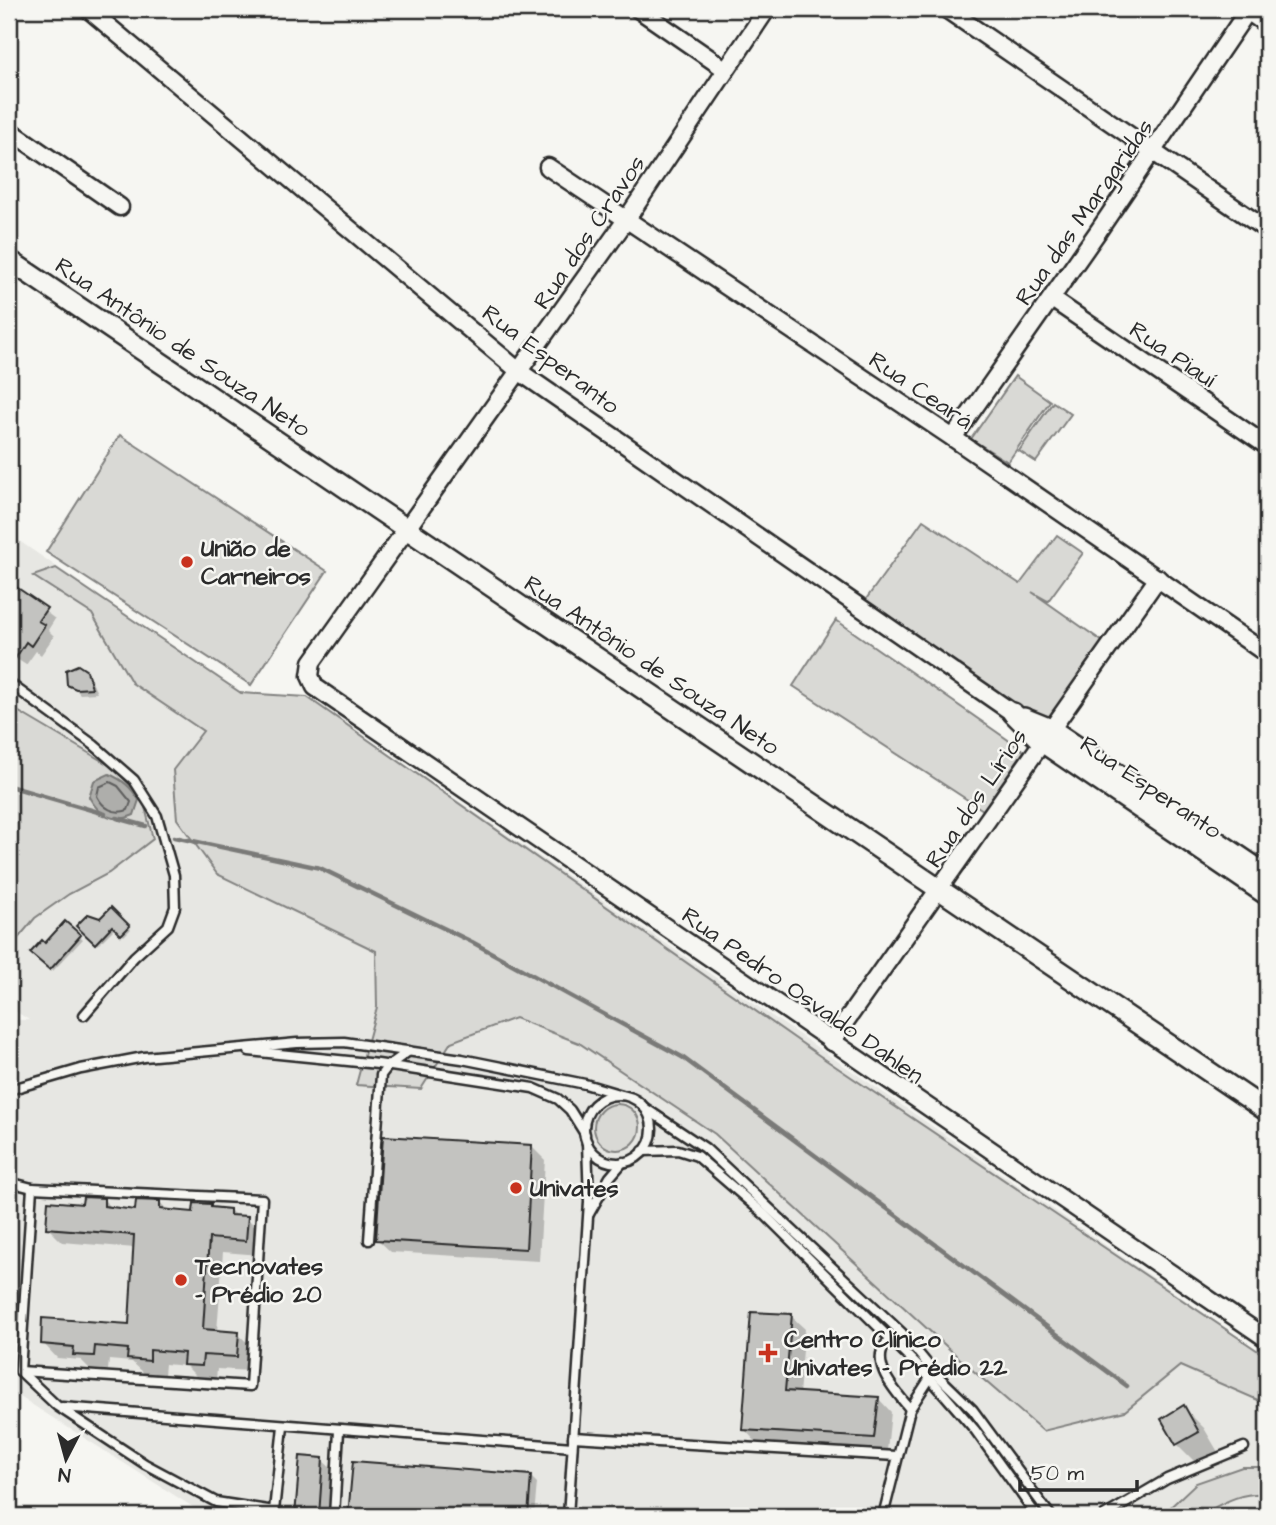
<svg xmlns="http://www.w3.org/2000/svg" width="1276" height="1525" font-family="'Architects Daughter',sans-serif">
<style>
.built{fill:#e7e7e3}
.green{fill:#d9d9d5;stroke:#828280;stroke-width:2}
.water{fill:#aeaeab;stroke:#7a7a78;stroke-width:2}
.shadow{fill:#0003}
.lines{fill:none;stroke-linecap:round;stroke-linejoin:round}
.shore{stroke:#5f5f5e;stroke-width:2}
.stream{stroke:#7a7a78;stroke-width:4.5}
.building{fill:#c3c3c0;stroke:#2b2b2b;stroke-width:2}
.service-casing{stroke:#2b2b2b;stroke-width:13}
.minor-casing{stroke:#2b2b2b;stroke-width:21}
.tertiary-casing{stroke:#2b2b2b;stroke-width:24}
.service{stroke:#f6f6f2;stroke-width:8}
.minor{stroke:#f6f6f2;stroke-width:16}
.tertiary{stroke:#f6f6f2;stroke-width:19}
.poi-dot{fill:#c8321e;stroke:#f6f6f2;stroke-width:2.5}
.labels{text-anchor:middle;stroke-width:5;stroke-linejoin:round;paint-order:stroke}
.street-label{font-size:24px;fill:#2b2b2b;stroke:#f6f6f2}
.poi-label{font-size:24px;font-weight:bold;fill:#2b2b2b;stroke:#f6f6f2;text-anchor:start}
</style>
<rect width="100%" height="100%" fill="#f6f6f2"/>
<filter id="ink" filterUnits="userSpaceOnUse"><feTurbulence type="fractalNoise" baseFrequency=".0143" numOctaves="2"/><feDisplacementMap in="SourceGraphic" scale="14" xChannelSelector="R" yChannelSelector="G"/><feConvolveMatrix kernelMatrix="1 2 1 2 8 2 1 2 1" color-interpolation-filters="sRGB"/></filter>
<g filter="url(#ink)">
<polygon class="built" points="9,534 241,693 307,697 1267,1356 1267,1516 207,1516 9,1390 9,1020 29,1020 9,1007 9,949 35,918 69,894 114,768 9,706"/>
<g class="green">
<polygon points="1015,376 1050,401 1008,462 971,439"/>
<polygon points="1053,402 1071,414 1036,462 1019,451"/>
<polygon points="120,435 327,571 251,685 46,552"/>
<polygon points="923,520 1020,584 1057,535 1083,553 1048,601 1032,592 1106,644 1046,727 864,602"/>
<polygon points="56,568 241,693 307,697 820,1056 1267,1357 1267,1404 1180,1366 1125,1411 1043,1431 970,1368 715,1134 579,1043 515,1018 451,1042 421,1089 356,1085 377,1007 376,951 217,874 177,819 173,770 203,731 132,683 92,614 33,576"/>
<polygon points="836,620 1024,751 983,810 793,686"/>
<polygon points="9,706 114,768 143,799 153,839 109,873 69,894 35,918 9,949"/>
<circle cx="617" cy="1127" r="23"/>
<path d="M1242 1467H1267V1494C1239 1492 1223 1503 1200 1515 1191 1520 1172 1516 1161 1516L1196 1483Z"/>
</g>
<path class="water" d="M109 774C123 780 131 787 139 800L134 815C114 824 99 815 89 797L94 781Z"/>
<g class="shadow">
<polygon points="13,587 55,619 48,630 54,636 41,655 36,651 26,665 9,654 9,594"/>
<polygon points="82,668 89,675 97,693 80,694 67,680 68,671"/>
<polygon points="111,910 131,929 124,936 115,928 98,945 79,926 100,920"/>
<polygon points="65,923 83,939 53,971 32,952 46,945"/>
<polygon points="532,1147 545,1160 539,1261 391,1252 377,1239"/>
<polygon points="104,1200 113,1209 137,1211 160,1202 168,1211 195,1214 211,1206 214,1209 230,1210 237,1217 247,1218 262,1233 260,1255 223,1252 217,1332 238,1334 253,1348 251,1371 217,1369 216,1380 199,1379 186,1366 165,1364 164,1375 144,1373 132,1362 109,1360 108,1370 90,1369 81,1360 57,1358 43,1343 131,1326 135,1248 62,1242 48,1228 83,1206"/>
<polygon points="791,1316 805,1329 799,1394 878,1398 891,1412 887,1451 757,1443 744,1429"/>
<polygon points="1184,1408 1204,1428 1218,1452 1197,1464 1177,1444"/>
<polygon points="301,1458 322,1460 332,1469 329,1516 297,1516"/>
<polygon points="354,1463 531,1477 537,1483 534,1516 350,1516"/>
</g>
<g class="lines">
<path class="shore" d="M110 782 118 786 131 802 128 810C114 815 103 808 97 796L99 787Z"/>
<g class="stream">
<polyline points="9,786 105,814"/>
<polyline points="117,818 146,826"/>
<polyline points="174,837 320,868 472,942 682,1057 1127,1386"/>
</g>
</g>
<g class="building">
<polygon points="9,582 47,608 38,621 45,625 31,646 26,642 9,668"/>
<polygon points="78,665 87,671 92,688 76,689 67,685 66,670"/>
<polygon points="111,907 130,926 121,935 112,926 95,944 76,926 88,914 100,918"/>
<polygon points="65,921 81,935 50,970 30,953 42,940 45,943"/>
<polygon points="383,1136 532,1145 526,1249 376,1240"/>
<polygon points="83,1197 104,1198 104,1206 135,1210 136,1200 160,1201 160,1209 193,1212 194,1203 211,1204 211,1207 230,1209 230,1215 248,1216 246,1241 209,1238 203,1329 239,1332 237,1357 203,1355 202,1366 183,1365 184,1353 150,1350 150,1361 127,1359 128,1349 95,1346 94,1356 73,1355 74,1347 41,1344 42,1318 129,1324 134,1235 46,1228 48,1201 82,1204"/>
<polygon points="751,1312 792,1314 785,1391 879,1397 874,1438 742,1430"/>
<polygon points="1184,1405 1199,1432 1176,1445 1161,1419"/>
<polygon points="300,1456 323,1458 319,1516 295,1516"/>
<polygon points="353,1461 531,1475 528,1516 348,1516"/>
</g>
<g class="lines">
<g class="service-casing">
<g id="service">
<polyline points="9,683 94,745 134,780 157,816 174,875 175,907 168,926 134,957 84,1015"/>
<polyline points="249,1051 378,1064 533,1088 558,1099 570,1110 585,1134"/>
<polyline points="9,1090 81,1069 144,1057 297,1043 344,1042 462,1059 585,1084 622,1095"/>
<circle cx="618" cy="1129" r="34"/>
<polyline points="645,1108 705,1148 902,1333 934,1372 973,1410 1051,1516"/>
<polyline points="643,1151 678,1150 697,1156 764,1214 930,1378 975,1430 1037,1516"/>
<polyline points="9,1182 32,1188 262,1199 250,1386 20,1371"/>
<polyline points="32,1188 20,1371 57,1406 145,1464 216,1502 274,1511 283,1426"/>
<polyline points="589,1214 610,1177 623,1162"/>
<polyline points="369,1240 381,1075 388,1066 409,1051"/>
<polyline points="62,1407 572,1447"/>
<path d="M910 1409C897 1393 865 1360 890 1340L910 1342"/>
<polyline points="573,1437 896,1456"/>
<polyline points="334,1516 339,1431"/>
<polyline points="568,1516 589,1202 587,1142"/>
<polyline points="883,1516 910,1409 932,1375"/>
<polyline points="1104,1516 1167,1479 1244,1447"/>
</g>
</g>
<g class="minor-casing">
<g id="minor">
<polyline points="88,9 520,372 1013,713"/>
<polyline points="638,9 725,69"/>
<polyline points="767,9 626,220 312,662 310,676 315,687 1267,1339"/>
<polyline points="946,9 1267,230"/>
<polyline points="9,130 120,207"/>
<polyline points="548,167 953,438 1267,654"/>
<polyline points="1052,299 1267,446"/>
<polyline points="953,438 1099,230 1249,9"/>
<polyline points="831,1042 1158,578"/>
</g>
</g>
<g class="tertiary-casing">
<g id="tertiary">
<polyline points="1247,9 1267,23"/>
<polyline points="9,260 1267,1111"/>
<polyline points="1013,713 1042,742 1267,895"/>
<polyline points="1024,718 1051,729 1267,875"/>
</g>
</g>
<use href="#service" class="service"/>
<use href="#minor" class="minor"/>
<use href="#tertiary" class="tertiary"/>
</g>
</g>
<g class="poi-dot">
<circle cx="187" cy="562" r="7"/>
<circle cx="516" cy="1188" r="7"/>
<circle cx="181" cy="1280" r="7"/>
<path d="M764.5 1342.5h7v7h7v7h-7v7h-7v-7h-7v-7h7z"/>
</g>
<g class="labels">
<g class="street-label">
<text transform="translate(1084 212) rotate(-55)" y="8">Rua das Margaridas</text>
<text transform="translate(589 232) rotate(-56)" y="8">Rua dos Cravos</text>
<text transform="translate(183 347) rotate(34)" y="8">Rua Antônio de Souza Neto</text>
<text transform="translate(1173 354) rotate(34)" y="8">Rua Piauí</text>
<text transform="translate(551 359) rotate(37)" y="8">Rua Esperanto</text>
<text transform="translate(921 390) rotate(34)" y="8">Rua Ceará</text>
<text transform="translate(652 665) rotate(34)" y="8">Rua Antônio de Souza Neto</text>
<text transform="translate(1151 787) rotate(34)" y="8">Rua Esperanto</text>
<text transform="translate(976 798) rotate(-56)" y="8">Rua dos Lírios</text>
<text transform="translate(803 995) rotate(35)" y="8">Rua Pedro Osvaldo Dahlen</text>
</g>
<g class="poi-label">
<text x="201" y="556">União de<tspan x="201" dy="28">Carneiros</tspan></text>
<text x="530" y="1196">Univates</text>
<text x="195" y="1274">Tecnovates<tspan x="195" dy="28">- Prédio 20</tspan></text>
<text x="784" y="1347">Centro Clínico<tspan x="784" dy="28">Univates - Prédio 22</tspan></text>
</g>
</g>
<rect width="1276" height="1525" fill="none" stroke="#f6f6f2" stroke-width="35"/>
<rect x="18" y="18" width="1241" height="1490" fill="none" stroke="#2b2b2b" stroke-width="2.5" filter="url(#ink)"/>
<g transform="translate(66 1459) rotate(186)" stroke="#f6f6f2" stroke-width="5" paint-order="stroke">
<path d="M0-5L12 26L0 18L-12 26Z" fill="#2b2b2b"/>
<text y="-10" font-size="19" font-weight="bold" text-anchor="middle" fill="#2b2b2b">N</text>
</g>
<path d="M1020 1480v10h117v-10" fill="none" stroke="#2b2b2b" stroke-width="3.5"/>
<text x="1031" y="1480" font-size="21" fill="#2b2b2b" stroke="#f6f6f2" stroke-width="5" paint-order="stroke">50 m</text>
</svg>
